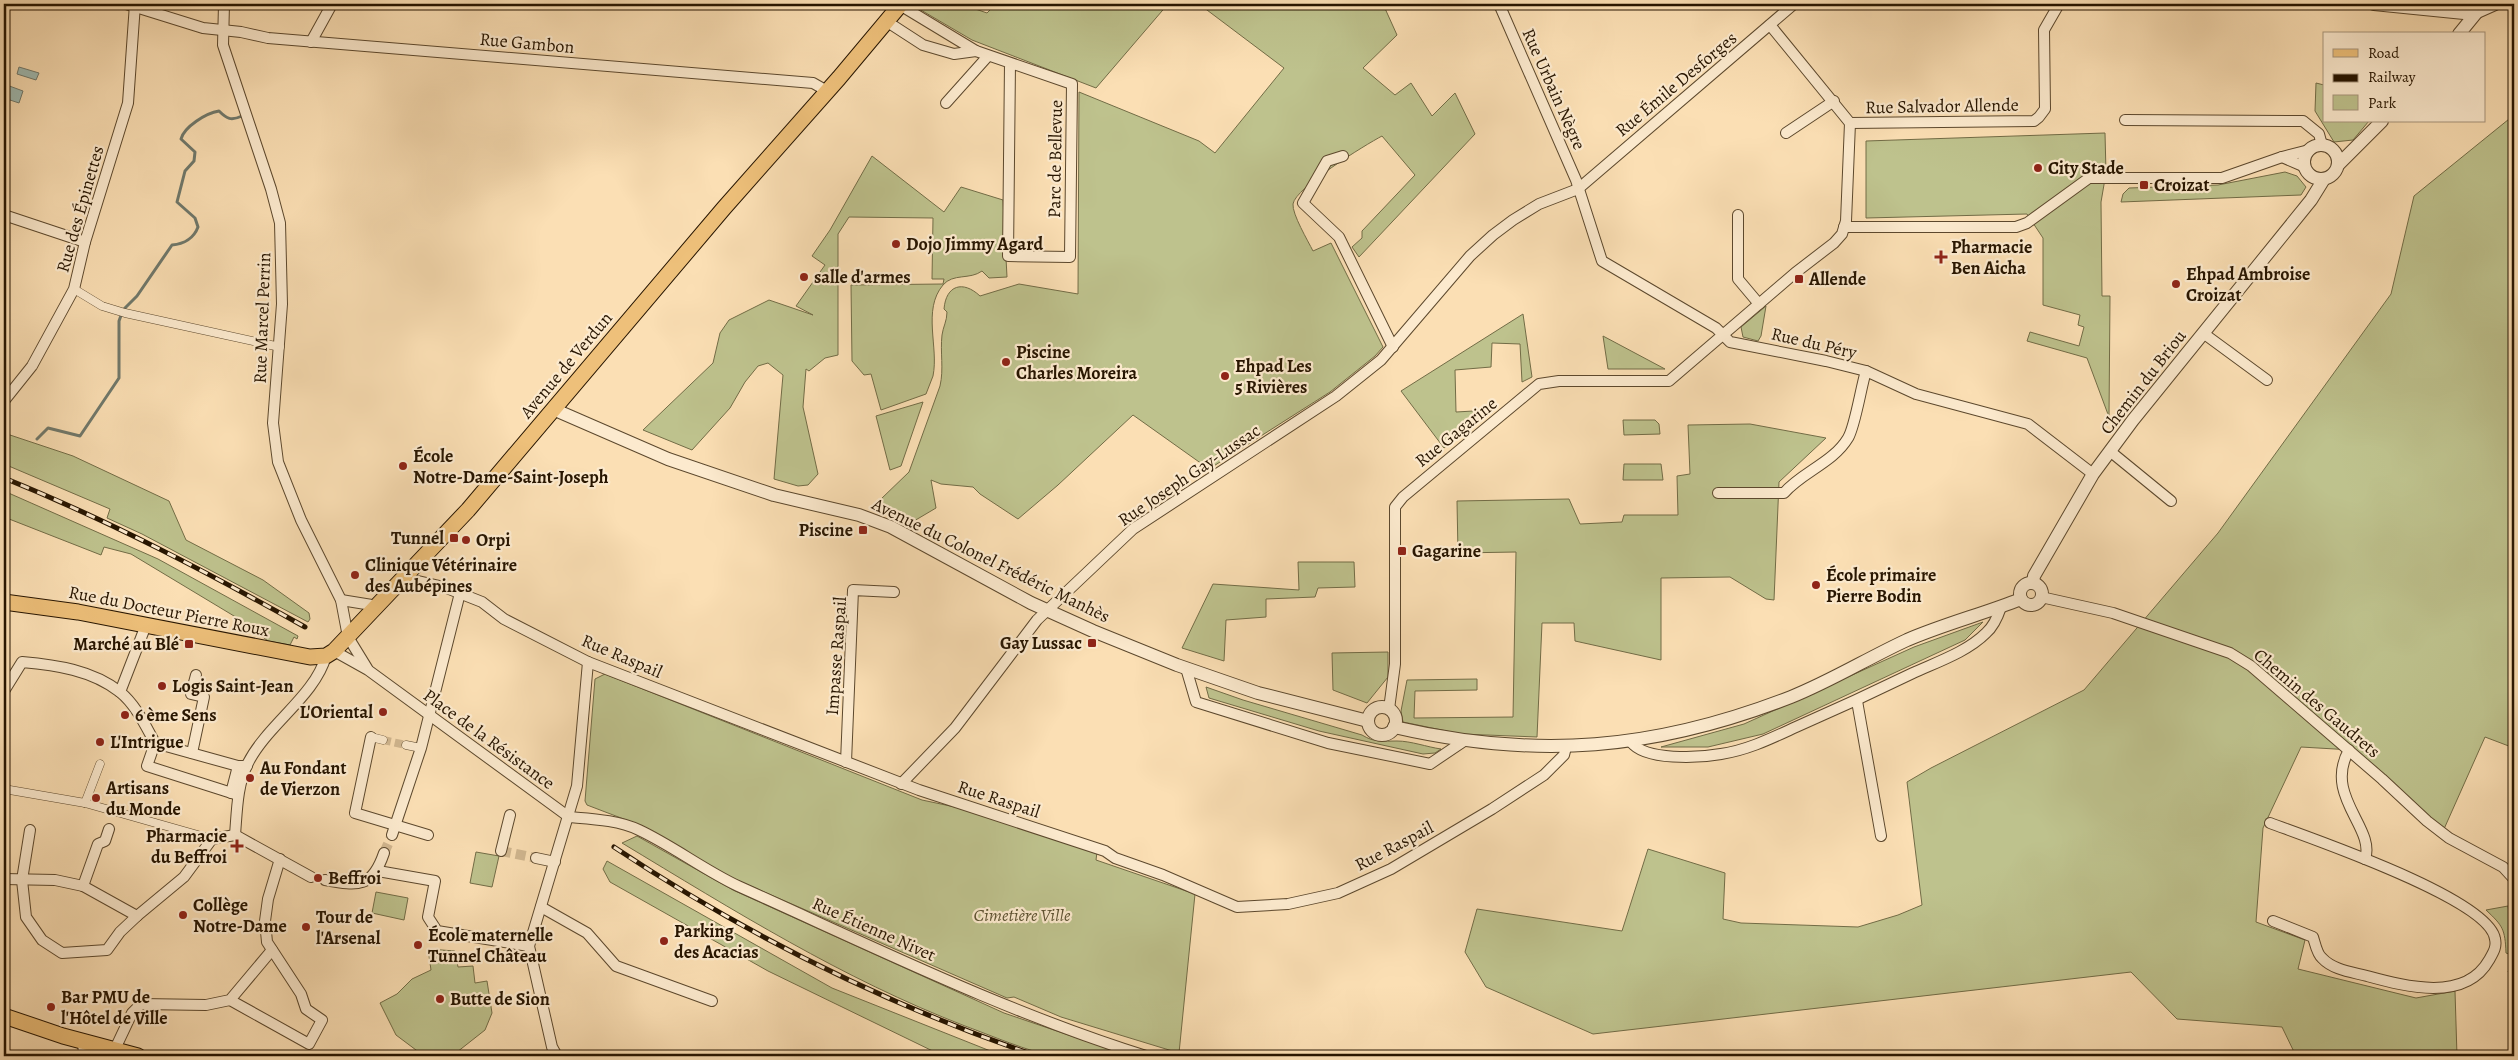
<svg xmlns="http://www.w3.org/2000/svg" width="2518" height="1060" font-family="Alegreya,serif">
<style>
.green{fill:#bec28d;stroke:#726c46}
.water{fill:#a0bcb4;stroke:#70796c}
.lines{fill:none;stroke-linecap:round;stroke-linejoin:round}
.stream{stroke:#70796c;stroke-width:3}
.pedestrian-tunnel{stroke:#d1b790;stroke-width:8;stroke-dasharray:8 4;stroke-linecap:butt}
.minor-tunnel{stroke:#d1b790;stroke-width:10;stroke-dasharray:10 5;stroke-linecap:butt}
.pedestrian-casing{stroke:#5c482d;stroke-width:9}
.minor-casing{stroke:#5c482d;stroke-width:12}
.tertiary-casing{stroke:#5c482d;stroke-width:14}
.primary-casing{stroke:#271500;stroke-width:17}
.pedestrian{stroke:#fceace;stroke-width:8}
.minor{stroke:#fceace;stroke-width:10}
.tertiary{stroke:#fceace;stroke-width:12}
.primary{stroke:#eec07a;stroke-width:15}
.rail-casing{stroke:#271500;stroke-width:5}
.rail{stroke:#fceace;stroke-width:3;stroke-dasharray:9;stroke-linecap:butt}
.poi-dot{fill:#8f2418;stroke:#fceace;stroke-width:2}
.labels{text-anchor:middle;stroke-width:4.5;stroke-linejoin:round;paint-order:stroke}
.street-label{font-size:18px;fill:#271500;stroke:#fceace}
.poi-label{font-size:18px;font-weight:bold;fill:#271500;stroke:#fceace;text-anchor:start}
.park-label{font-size:18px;font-style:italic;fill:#5c5231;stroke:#fceace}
</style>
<rect width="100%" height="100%" fill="#fbdfb4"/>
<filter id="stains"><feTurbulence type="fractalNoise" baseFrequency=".004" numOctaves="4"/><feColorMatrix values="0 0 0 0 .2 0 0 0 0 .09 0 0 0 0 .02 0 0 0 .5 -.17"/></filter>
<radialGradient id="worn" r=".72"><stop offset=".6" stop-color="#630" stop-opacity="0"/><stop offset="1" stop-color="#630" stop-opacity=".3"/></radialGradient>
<g class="green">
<polygon points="916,4 961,4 987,13 996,4 1168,4 1096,88 972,40 914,6"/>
<path d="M1199 4H1383L1397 35 1363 68 1395 95 1411 83 1432 116 1455 93 1475 134 1359 257 1352 247 1362 238V231L1415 175 1382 136C1365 145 1295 188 1293 204 1292 214 1308 241 1313 251L1331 243 1383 347 1375 356 1330 392 1209 469 1133 415 1058 485 1018 519 980 494 973 487 941 484 931 480 936 508 914 521 883 507 881 499 909 472 940 386C944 369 940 352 942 335 943 327 947 321 947 312L944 309C946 285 963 280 980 296L1019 284 1078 294 1079 92 1199 141 1215 153 1284 68Z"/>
<polygon points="2316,83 2324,85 2324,121 2369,121 2353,140 2334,142 2315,111"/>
<polygon points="2514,115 2514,748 2485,737 2444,829 2352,750 2301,747 2263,828 2256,922 2305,940 2298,969 2416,998 2455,991 2457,1056 2296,1056 2282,1027 2177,1019 2131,972 1593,1034 1486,987 1465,952 1477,909 1622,931 1648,849 1725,873 1723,919 1741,923 1858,927 1898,915 1922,905 1907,782 1931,768 2084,690 2218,533 2391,294 2414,196"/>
<polygon points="2105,133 2106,173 2101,202 2102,296 2110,296 2109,417 2087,358 2027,341 2030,332 2079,346 2084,327 2078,325 2080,315 2043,305 2043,238 2027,214 1866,218 1866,141"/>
<path d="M872 156 944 212 961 187 1003 200 1007 277 989 278 982 271C970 280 953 273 943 285 922 310 939 347 933 376 931 382 928 388 926 394L881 410 871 374 864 375 852 361 851 285 943 284 944 279H932L933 218 849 217 838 234V355L825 358 809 371 806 369 803 407 818 474 808 485 798 486 774 479 783 375 768 363 758 366 745 382 730 408 692 450 643 430 713 363 720 333 729 320 769 300 813 315 796 306 825 265 812 256 830 230Z"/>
<polygon points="2285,172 2297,176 2306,187 2301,195 2121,202 2123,194 2129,188 2218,185"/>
<polygon points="1766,306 1761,336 1758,341 1743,337 1741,327"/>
<polygon points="1523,314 1532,377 1522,382 1520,344 1492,343 1491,367 1455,370 1456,412 1491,410 1444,448 1401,391"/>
<polygon points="1603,336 1665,369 1608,369"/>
<polygon points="923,402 901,466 890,470 876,416"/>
<polygon points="1623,420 1655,420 1659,424 1660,434 1624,435"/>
<polygon points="1750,424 1826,438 1779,482 1774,600 1766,599 1730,577 1661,578 1661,660 1575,641 1574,623 1542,623 1537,737 1461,734 1403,722 1401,711 1407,680 1477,679 1477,690 1415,691 1414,718 1513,717 1516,552 1458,553 1457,501 1569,499 1580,524 1622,522 1624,515 1678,515 1677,476 1690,474 1688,425"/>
<polygon points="4,433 73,456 169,501 186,540 263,580 309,613 310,619 308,622 142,534 107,518 110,509 4,464"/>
<polygon points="1624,464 1661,464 1663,480 1623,480"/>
<polygon points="4,491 158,559 298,636 297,639 294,637 290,645 268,641 239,619 131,554 104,547 101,555 4,517"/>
<polygon points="1298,562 1354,562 1355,587 1318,588 1315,597 1266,599 1266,617 1226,620 1224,661 1182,648 1213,584 1299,590"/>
<polygon points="1983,622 1965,640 1763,734 1708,747 1661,747 1744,724 1914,647"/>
<polygon points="1388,652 1388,677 1367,703 1333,690 1332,653"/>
<polygon points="605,674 922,800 969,810 1097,852 1096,860 1195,894 1179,1053 1061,1017 1014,997 1007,998 730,877 642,826 587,805 585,801 595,679"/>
<path d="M1206 687 1243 700 1362 735C1375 743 1383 741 1397 741 1411 741 1427 747 1441 749L1435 753 1423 754 1319 731 1209 698Z"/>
<path d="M637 836 733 890 1004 1013 1130 1056C1106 1056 1078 1060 1054 1056 1029 1052 990 1035 965 1026 843 979 733 910 622 843Z"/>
<polygon points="476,852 499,856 492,887 470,883"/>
<polygon points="607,861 832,988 1003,1056 943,1056 768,971 610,882 603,869"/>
<polygon points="376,892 408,898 404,920 372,913"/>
<path d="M2508 906 2514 943V973L2508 972 2514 956 2506 953C2505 929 2503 926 2486 910Z"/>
<polygon points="428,949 455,951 458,967 473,966 475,983 487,981 492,1013 485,1030 452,1056 424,1056 396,1035 380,1003 397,994 412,979 431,970"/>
</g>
<g class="water">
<polygon points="19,67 39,73 36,80 17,74"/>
<polygon points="4,84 23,91 19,103 4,98"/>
</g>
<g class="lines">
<path class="stream" d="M37 439 48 428 80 436 119 378V321L123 310 137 296 172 245C184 244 194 238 198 227L195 218 177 202 185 171 194 161 195 152 181 139C184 127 206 113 219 111 227 119 231 121 242 116"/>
<polyline class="pedestrian-tunnel" points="383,740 406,745"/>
<g class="minor-tunnel">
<polyline points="501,851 536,858"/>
<polyline points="384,853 392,835"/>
</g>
<g class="pedestrian-casing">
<g id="pedestrian">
<polyline points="74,289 102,306 125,313 280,347"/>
<polyline points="371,737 383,740"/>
<polyline points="406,745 421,748"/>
<polyline points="4,789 85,803 212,839"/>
<polyline points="85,803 100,764"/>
</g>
</g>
<g class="minor-casing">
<g id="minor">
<polyline points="126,4 203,28 241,32 268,38 813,83 827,91"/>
<polyline points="224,4 223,45 271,189 280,223 282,304 273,423 278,462 301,520 341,600 348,637 367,668"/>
<polyline points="1499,4 1576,180 1602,261 1716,328 1730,342 1826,361 1866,371 1916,394 2028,424 2093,474"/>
<polyline points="900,5 976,51 1072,84 1070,257 1008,256 1010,63"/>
<polyline points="886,21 923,45 954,54 976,51"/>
<polyline points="1770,25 1850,123"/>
<polyline points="311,42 332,4"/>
<polyline points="946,103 988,56"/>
<polyline points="2125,120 2303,121 2319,134 2322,145"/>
<polyline points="1850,123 2034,121 2039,117 2045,109 2044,30 2059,4"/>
<polyline points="1786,133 1834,101"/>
<polyline points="1343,156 1327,161 1303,203 1339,237 1393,347"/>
<polyline points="2282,157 2305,167"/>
<polyline points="4,215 85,242"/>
<polyline points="1738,215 1738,279 1759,304"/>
<polyline points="1844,227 2016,227 2027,223 2089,178 2222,178 2282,157 2309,150"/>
<polyline points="2203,333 2267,380"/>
<polyline points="4,401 32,366 74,289 85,242 128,103 135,4"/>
<polyline points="2111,452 2171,501"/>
<path d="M1718 493H1784C1802 472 1833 463 1848 438 1855 427 1861 387 1866 371"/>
<polyline points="405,578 444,587 482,602 504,619 588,662 919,790 1105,851 1115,858 1163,875 1237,907 1288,904 1338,893 1391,869 1492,809 1544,775 1564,755 1566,747"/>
<polyline points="2041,597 2113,613 2230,653 2251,666 2382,779 2427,821 2449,838 2503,867 2514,879"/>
<polyline points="341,600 378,606"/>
<path d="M334 651 368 670 569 817C592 819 618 820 639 830 673 846 704 870 738 886 872 946 1005 1012 1146 1056"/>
<polyline points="1186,668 1196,702 1328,743 1430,764 1464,741"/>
<path d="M4 691 22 662C56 665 92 670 120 692 136 705 145 725 155 743L238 766H247"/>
<polyline points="120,692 146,625"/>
<polyline points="1857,701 1881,836"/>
<polyline points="1389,709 1395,664 1395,507 1403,497 1539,384 1559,381 1669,381 1795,273 1834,243 1842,234 1846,221 1850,123"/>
<polyline points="371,737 355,813 428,835"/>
<path d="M1631 742C1645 761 1699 758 1721 754 1748 750 1772 738 1796 727 1835 710 1874 692 1913 673 1937 662 1967 652 1986 633 1993 627 1998 616 2001 607"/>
<polyline points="155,743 147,766 238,795"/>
<path d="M2349 750C2323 796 2376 828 2365 859"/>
<polyline points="192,753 204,697 191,694 196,675"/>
<polyline points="846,762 853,590 894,592"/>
<polyline points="901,784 955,728 1037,620 1133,529 1336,396 1381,360 1470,256 1493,235 1513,220 1539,204 1578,189 1794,4"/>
<polyline points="231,793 238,766"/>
<path d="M2270 823C2310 838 2490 899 2495 939 2497 947 2493 953 2489 960 2465 1003 2404 986 2367 976 2352 972 2333 970 2322 958 2317 954 2315 943 2313 937L2273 921"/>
<polyline points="30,830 22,880 26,917 42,940 62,953 107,950 120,932 137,916 184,877 212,839 235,835"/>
<path d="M235 835C237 811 237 785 248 763 267 725 315 696 326 656"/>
<polyline points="235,835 311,877"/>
<polyline points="392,835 421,748 460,593"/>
<polyline points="501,851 510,815"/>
<polyline points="536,858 555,862"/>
<polyline points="378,871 435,881 428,917 437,931 529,946"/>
<polyline points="4,879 55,880 83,886 137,916"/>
<path d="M325 880C359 886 372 888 384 853"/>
<polyline points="83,886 98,844 105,841 109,829"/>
<polyline points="541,907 587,933 616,966 712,1001"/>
<polyline points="230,1000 309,1044 322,1020 306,1009 301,994 267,942 265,921 268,899 280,859"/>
<polyline points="83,1041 84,1056"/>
<polyline points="115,1049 132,1013 141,1004 206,1005 230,1000 272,950"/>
<polyline points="557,1056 552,1047 529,946 577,786 588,662"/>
</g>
</g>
<g class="tertiary-casing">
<g id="tertiary">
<polyline points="2374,4 2464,13 2477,12 2495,4"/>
<polyline points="2459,34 2477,12"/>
<circle cx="2321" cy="162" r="17"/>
<polyline points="2338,165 2382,121"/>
<polyline points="553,409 668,459 774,495 859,515 891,527 1031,603 1093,631 1177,665 1258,693 1368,721"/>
<polyline points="2033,583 2034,576 2093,474 2133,420 2311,200 2324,179"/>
<circle cx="2031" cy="594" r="11"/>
<circle cx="1382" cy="721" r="14"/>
<path d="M1394 727C1537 760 1655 750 1791 697 1831 681 1868 658 1907 640 1944 624 1983 614 2021 599"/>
</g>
</g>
<g class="primary-casing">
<g id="primary">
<polyline points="4,602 78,612 310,657 326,656 334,651 468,510 724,208 839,78 901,4"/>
<polyline points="4,1016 63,1036 138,1056"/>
</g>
</g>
<use href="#pedestrian" class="pedestrian"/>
<use href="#minor" class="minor"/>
<use href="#tertiary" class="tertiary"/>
<use href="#primary" class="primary"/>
<g class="rail-casing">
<g id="rail">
<path d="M4 478C108 520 207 572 305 627"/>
<path d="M614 847C746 935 887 1005 1037 1056"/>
</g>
</g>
<use href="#rail" class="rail"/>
</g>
<g class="poi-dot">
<circle cx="2038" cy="168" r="5"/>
<rect x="2139" y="180" width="10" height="10" rx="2.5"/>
<circle cx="896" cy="244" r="5"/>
<path d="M1938.5 249.5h5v5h5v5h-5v5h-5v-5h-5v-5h5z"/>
<circle cx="804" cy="277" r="5"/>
<rect x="1794" y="274" width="10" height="10" rx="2.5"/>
<circle cx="2176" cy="284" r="5"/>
<circle cx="1006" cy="362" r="5"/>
<circle cx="1225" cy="376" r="5"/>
<circle cx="403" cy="466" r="5"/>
<rect x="858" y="525" width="10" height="10" rx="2.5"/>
<rect x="449" y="533" width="10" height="10" rx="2.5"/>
<circle cx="466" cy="540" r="5"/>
<rect x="1397" y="546" width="10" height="10" rx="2.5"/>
<circle cx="355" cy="575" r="5"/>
<circle cx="1816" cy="585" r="5"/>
<rect x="1087" y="638" width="10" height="10" rx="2.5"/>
<rect x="184" y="639" width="10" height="10" rx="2.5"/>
<circle cx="162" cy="686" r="5"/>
<circle cx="383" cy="712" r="5"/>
<circle cx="125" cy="715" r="5"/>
<circle cx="100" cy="742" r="5"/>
<circle cx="250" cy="778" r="5"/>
<circle cx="96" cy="798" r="5"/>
<path d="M234.5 838.5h5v5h5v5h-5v5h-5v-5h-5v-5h5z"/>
<circle cx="318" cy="878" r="5"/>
<circle cx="183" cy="915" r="5"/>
<circle cx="306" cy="927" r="5"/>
<circle cx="664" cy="941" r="5"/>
<circle cx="418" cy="945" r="5"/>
<circle cx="440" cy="999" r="5"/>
<circle cx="51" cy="1007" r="5"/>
</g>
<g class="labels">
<g class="street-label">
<text transform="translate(527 43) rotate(5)" y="6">Rue Gambon</text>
<text transform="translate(1676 84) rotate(-40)" y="6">Rue Émile Desforges</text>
<text transform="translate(1554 89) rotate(66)" y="6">Rue Urbain Nègre</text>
<text transform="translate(1942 106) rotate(-1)" y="6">Rue Salvador Allende</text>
<text transform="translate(1055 159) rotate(-89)" y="6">Parc de Bellevue</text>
<text transform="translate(80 209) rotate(-74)" y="6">Rue des Épinettes</text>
<text transform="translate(262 318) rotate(-88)" y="6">Rue Marcel Perrin</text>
<text transform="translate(1814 343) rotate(13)" y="6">Rue du Péry</text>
<text transform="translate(566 365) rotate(-50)" y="6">Avenue de Verdun</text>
<text transform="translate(2143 382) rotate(-52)" y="6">Chemin du Briou</text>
<text transform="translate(1456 432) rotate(-39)" y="6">Rue Gagarine</text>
<text transform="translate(1189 475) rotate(-34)" y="6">Rue Joseph Gay-Lussac</text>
<text transform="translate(991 560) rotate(26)" y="6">Avenue du Colonel Frédéric Manhès</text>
<text transform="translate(169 611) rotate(11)" y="6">Rue du Docteur Pierre Roux</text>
<text transform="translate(622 656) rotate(23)" y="6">Rue Raspail</text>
<text transform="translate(836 656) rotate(-86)" y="6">Impasse Raspail</text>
<text transform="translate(2317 703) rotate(40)" y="6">Chemin des Gaudrets</text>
<text transform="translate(489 739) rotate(36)" y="6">Place de la Résistance</text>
<text transform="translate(999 799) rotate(18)" y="6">Rue Raspail</text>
<text transform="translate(1394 846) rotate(-28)" y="6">Rue Raspail</text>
<text transform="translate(874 929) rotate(24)" y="6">Rue Étienne Nivet</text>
</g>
<g class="poi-label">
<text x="2048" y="174">City Stade</text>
<text x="2154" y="191">Croizat</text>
<text x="906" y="250">Dojo Jimmy Agard</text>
<text x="1951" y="253">Pharmacie<tspan x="1951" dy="21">Ben Aicha</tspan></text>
<text x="2186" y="280">Ehpad Ambroise<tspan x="2186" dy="21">Croizat</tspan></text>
<text x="814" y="283">salle d'armes</text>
<text x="1809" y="285">Allende</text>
<text x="1016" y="358">Piscine<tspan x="1016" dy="21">Charles Moreira</tspan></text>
<text x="1235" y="372">Ehpad Les<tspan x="1235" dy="21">5 Rivières</tspan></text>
<text x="413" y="462">École<tspan x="413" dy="21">Notre-Dame-Saint-Joseph</tspan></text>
<text x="853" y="536" text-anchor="end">Piscine</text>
<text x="444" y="544" text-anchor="end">Tunnel</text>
<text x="476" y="546">Orpi</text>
<text x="1412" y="557">Gagarine</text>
<text x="365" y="571">Clinique Vétérinaire<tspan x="365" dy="21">des Aubépines</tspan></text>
<text x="1826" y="581">École primaire<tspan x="1826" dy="21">Pierre Bodin</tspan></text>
<text x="1082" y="649" text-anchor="end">Gay Lussac</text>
<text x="179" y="650" text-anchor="end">Marché au Blé</text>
<text x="172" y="692">Logis Saint-Jean</text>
<text x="373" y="718" text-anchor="end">L'Oriental</text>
<text x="135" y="721">6 ème Sens</text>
<text x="110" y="748">L'Intrigue</text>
<text x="260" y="774">Au Fondant<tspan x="260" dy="21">de Vierzon</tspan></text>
<text x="106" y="794">Artisans<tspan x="106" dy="21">du Monde</tspan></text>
<text x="227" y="842" text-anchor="end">Pharmacie<tspan x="227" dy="21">du Beffroi</tspan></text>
<text x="328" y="884">Beffroi</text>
<text x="193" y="911">Collège<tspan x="193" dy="21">Notre-Dame</tspan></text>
<text x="316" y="923">Tour de<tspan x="316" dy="21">l'Arsenal</tspan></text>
<text x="674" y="937">Parking<tspan x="674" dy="21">des Acacias</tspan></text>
<text x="428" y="941">École maternelle<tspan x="428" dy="21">Tunnel Château</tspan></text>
<text x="61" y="1003">Bar PMU de<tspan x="61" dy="21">l'Hôtel de Ville</tspan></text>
<text x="450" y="1005">Butte de Sion</text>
</g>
<g class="park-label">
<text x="1022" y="921">Cimetière Ville</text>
</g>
</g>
<rect width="2518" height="1060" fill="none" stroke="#fbdfb4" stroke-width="20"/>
<rect x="5" y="5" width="2508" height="1050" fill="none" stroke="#271500" stroke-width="2.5"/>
<rect x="10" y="10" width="2498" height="1040" fill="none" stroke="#271500"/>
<rect x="2323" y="32" width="162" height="90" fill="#fceace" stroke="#a7957c"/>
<rect x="2333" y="49" width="25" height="8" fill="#eec07a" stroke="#a7957c"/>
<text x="2368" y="58" font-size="15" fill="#271500">Road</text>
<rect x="2333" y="74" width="25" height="8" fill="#271500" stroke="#a7957c"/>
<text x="2368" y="82" font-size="15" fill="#271500">Railway</text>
<rect x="2333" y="95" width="25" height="15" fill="#bec28d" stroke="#a7957c"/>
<text x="2368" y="108" font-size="15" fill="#271500">Park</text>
<rect width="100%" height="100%" filter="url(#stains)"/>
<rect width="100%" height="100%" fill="url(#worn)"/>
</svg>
